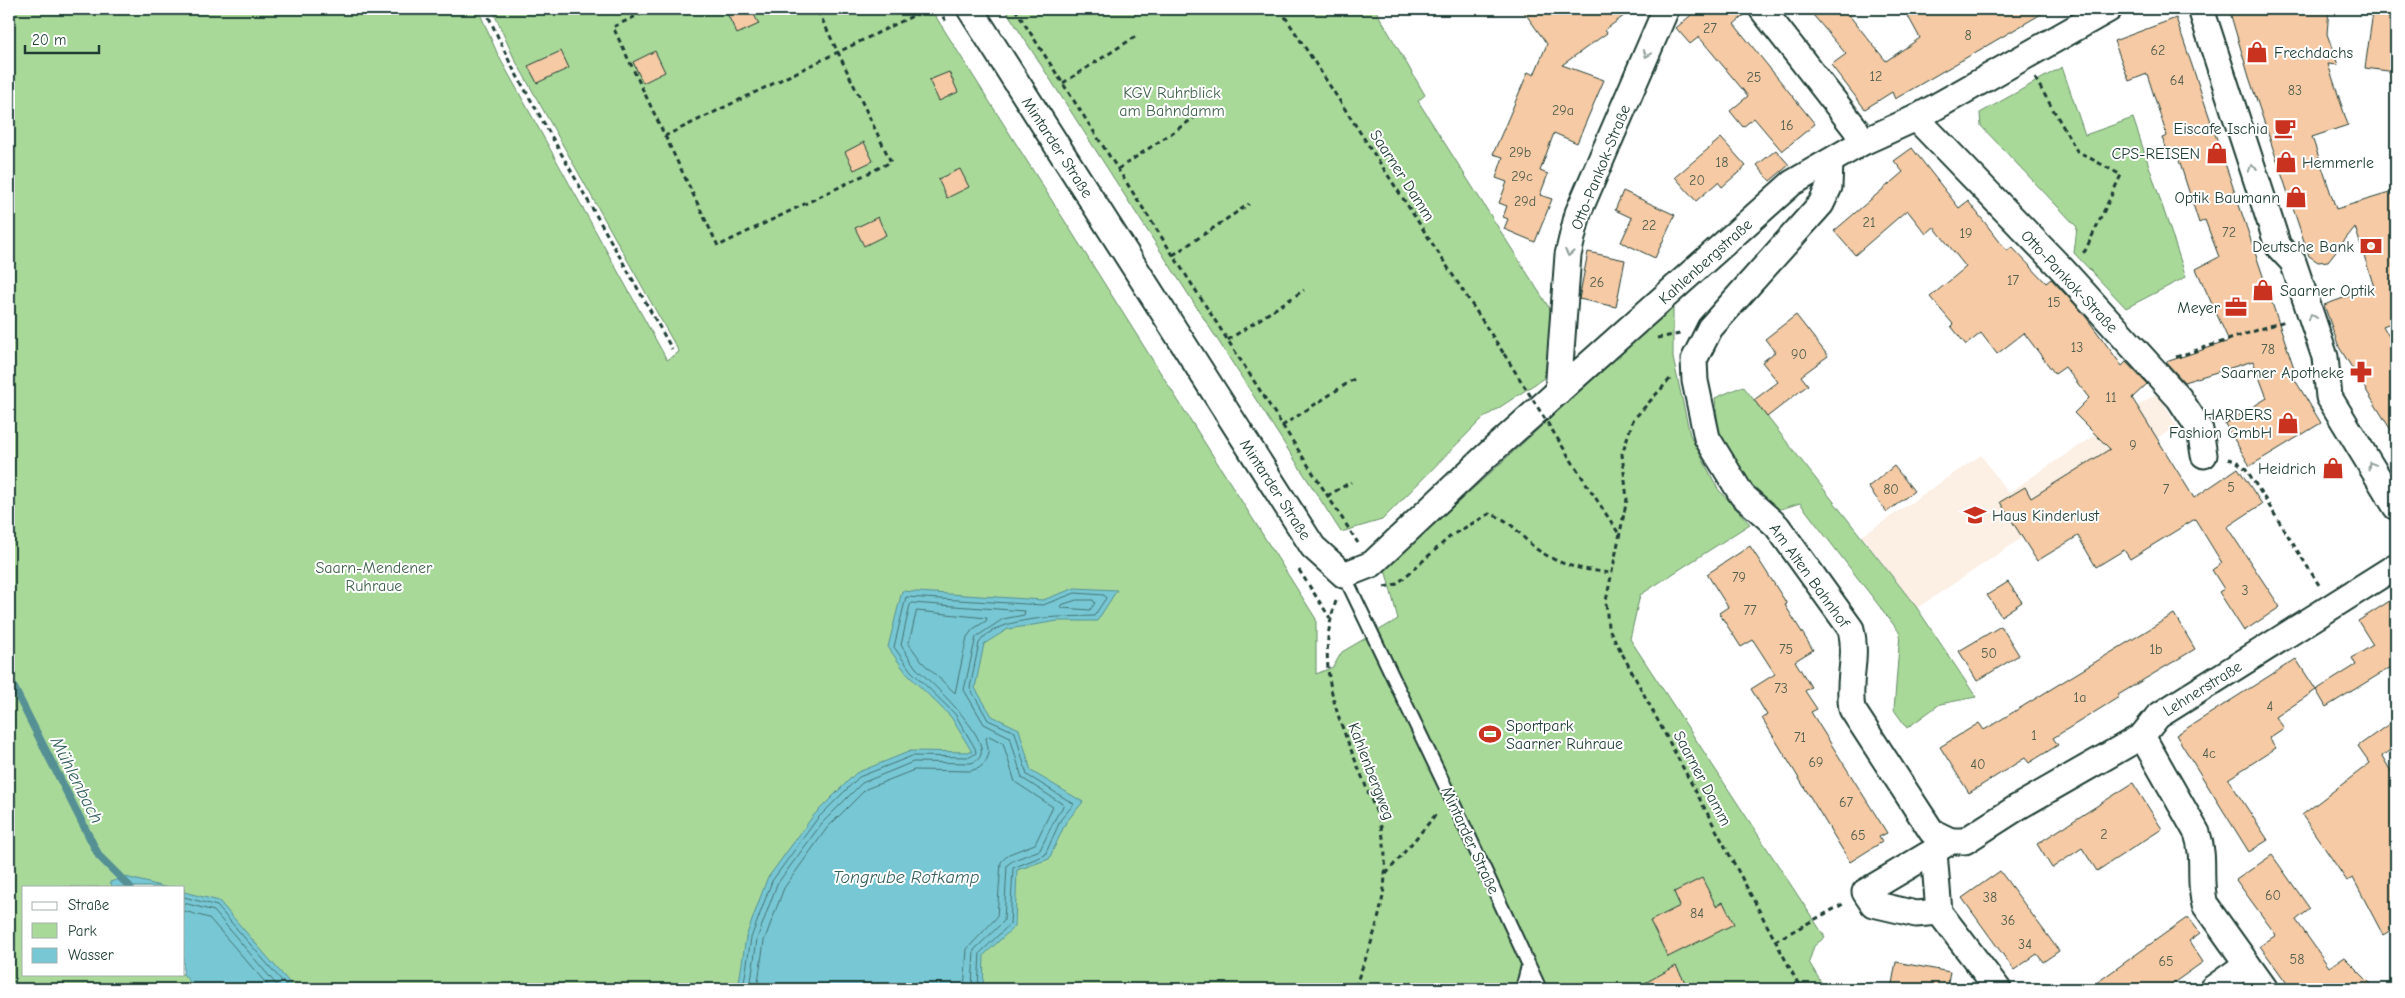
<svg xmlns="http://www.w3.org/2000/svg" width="2405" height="998" font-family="'Comic Neue',sans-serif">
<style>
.built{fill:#fcefe4}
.green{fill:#a9d999;stroke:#648b66;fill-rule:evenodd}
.water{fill:#78c7d4;stroke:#549094}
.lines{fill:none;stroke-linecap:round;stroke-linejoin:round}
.shore{stroke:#437474;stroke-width:1}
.stream{stroke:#549094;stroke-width:8}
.building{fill:#f5caa4;stroke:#1f3d34}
.lane-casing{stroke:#1f3d34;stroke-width:16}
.street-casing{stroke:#1f3d34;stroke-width:29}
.path{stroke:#1f3d34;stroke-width:3;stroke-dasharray:5 4;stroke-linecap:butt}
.lane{stroke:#fff;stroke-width:12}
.street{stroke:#fff;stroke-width:25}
.path-bridge{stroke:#1f3d34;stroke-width:3;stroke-dasharray:5 4;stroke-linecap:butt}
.oneway{stroke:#8f9e9a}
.labels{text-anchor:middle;stroke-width:4;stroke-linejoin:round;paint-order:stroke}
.number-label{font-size:14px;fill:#546050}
.poi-label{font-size:16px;fill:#1f3d34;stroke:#fff;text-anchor:end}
.park-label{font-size:16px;fill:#42644d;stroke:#fff}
.street-label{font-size:16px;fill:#1f3d34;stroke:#fff}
.water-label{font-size:18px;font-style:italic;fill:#35605c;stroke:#fff}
</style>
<rect width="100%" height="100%" fill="#fff"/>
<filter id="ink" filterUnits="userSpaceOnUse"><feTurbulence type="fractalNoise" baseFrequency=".02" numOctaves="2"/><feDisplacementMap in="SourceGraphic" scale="10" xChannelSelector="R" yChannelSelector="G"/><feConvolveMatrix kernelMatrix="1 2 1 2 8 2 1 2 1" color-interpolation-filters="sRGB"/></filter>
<g filter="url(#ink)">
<polygon class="built" points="2156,394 2163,401 2177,427 2157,438 2164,450 2022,538 1917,608 1862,536 1981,455 2008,493"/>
<g class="green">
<path d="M9 9H478L498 55 667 360 679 352 514 58 492 9H931L1316 619V674L1333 667 1342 652 1398 619 1385 569 1673 306V358L1690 435 1718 489 1750 524 1640 595 1630 639 1825 937 1814 946 1809 962 1825 989H9ZM24 887H184V974H24Z"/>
<polygon points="1005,9 1375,9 1425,95 1418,101 1553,314 1544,378 1482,419 1382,520 1341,532"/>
<polygon points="2062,67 2085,135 2133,118 2186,277 2126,308 2074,253 2077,227 1981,126 1980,113"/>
<polygon points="1743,386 1917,608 1976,697 1940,704 1907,728 1894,710 1900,633 1800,503 1778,510 1749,486 1719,436 1715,398"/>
</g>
<g class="water">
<polygon points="1075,588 1117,590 1097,621 1058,621 1008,629 984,644 975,688 992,716 1019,729 1031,771 1083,802 1066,822 1049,859 1017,870 1015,926 984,955 983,989 738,989 746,937 767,879 813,816 856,773 911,751 972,752 951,717 907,674 888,647 902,591 1043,600"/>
<polygon points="126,877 164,887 113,887 110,882"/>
<polygon points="184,892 219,901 295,989 196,989 183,974"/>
</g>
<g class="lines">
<g class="shore">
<polygon points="1077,600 1093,600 1095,603 1090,610 1061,608 1062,605"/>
<polygon points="917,611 987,618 986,621 973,629 967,637 955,693 922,662 909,644"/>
<polyline points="184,897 217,906 289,989"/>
<polyline points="184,903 214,911 280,989"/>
<polyline points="184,911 209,918 271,989"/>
<path d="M743 989 751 938 772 881 817 819 859 777 912 756 970 757 976 753 975 748 955 714 911 671 894 647 906 597 1043 605 1075 593 1104 595 1106 598 1094 616C1064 617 997 615 979 643L970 688 988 720 1015 732 1027 775 1074 804 1061 819 1045 855 1013 868 1010 924 980 953 978 989"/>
<path d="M750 989 757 939 777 884 822 823 862 783 913 762 971 763C1010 752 927 679 916 668 911 661 906 653 901 645L910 605 912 603 1025 611 1024 615 1003 619 976 637 964 690 984 724 1010 737 1022 778 1064 805 1056 817 1040 850 1014 860 1007 865 1004 921 974 950 972 989"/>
<polyline points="757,989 764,941 784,888 827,828 866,789 914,770 970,771 979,768 985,763 989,754 986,738 989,736 1003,743 1015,782 1053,807 1035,844 1009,854 1001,862 997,917 967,949 964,989"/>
</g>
<polyline class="stream" points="9,678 99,856 130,887"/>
</g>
<g class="building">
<polygon points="725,9 751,9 759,24 737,34"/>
<polygon points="1522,9 1633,9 1605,30 1607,33 1562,65 1604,80 1577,143 1554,133 1540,171 1548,174 1540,195 1552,199 1535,242 1504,229 1508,219 1503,217 1507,206 1499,203 1507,182 1496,178 1503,157 1493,154 1528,72 1534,75 1547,44"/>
<polygon points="1698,9 1748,9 1748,12 1734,24 1815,124 1782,151 1754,118 1743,127 1730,111 1748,96 1699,37 1690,44 1676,28"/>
<polygon points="1808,9 1844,9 1886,61 1920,38 1904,9 2050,9 1895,99 1892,92 1865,109 1831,65 1846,54"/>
<polygon points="2229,9 2329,9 2327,34 2338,65 2328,64 2348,125 2312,137 2336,209 2396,191 2396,321 2383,326 2396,349 2396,438 2339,347 2324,305 2374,287 2355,227 2328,261 2318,262 2309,256 2249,77"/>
<polygon points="2373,12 2396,15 2396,72 2365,68"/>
<polygon points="2176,18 2294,368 2289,370 2321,423 2250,466 2225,424 2267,398 2253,361 2184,382 2166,362 2229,341 2196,269 2219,257 2205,220 2199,223 2177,154 2170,156 2162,138 2167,136 2147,74 2129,81 2114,41"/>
<polygon points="561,51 569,68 537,83 528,66"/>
<polygon points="655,51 665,72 643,83 633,62"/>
<polygon points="949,72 958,92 939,101 929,80"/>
<polygon points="1721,138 1746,166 1722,187 1718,182 1696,201 1675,177"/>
<polygon points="864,142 873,161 854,170 845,152"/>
<polygon points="1912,148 1959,208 1968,201 2007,251 2012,247 2046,283 2051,279 2083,313 2122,366 2126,362 2147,384 2132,398 2194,498 2238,468 2262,504 2227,527 2280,607 2244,631 2219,592 2224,589 2212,570 2222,563 2195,519 2130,559 2124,550 2096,567 2078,536 2037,561 2000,502 2025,487 2031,498 2110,449 2074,413 2089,398 2065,367 2055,374 2024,333 1997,354 1981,333 1966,345 1951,326 1953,324 1930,297 1966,267 1934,227 1926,234 1907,210 1855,255 1834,231 1903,172 1894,161"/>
<polygon points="1776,150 1789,165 1770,181 1757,165"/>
<polygon points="960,169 969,187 947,198 938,179"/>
<polygon points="1623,191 1675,215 1655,258 1621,242 1632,218 1615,210"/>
<polygon points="878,217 886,235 864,246 855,228"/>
<polygon points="1588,252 1625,260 1616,307 1579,299"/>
<polygon points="1796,315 1828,356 1801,376 1808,385 1767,417 1754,400 1778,382 1762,362 1775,352 1765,339"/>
<polygon points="1894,466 1914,491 1887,512 1868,487"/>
<polygon points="1750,546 1787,604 1785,605 1813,650 1795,661 1811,687 1805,691 1817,709 1811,712 1887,833 1879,837 1882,842 1850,862 1762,718 1767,715 1751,689 1775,674 1753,640 1741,647 1719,613 1728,607 1707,574"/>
<polygon points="2008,582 2022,602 2001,616 1987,595"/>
<polygon points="2396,597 2396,664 2326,707 2316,690 2356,665 2352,658 2373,645 2358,621"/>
<polygon points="2174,614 2195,649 2118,695 2119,697 2053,738 2058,745 2029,763 2025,758 1969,793 1940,747 1979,723 1984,730"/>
<polygon points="2001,626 2019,655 1977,681 1959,651"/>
<polygon points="2296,659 2316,690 2276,717 2284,728 2269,738 2276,748 2228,779 2268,840 2249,852 2176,735"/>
<polygon points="2396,719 2396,746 2382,756 2396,780 2396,927 2383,935 2353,878 2347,881 2302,815 2370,763 2358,746"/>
<polygon points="2133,783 2162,829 2097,871 2082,848 2052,868 2037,844"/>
<polygon points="2272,855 2310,909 2296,920 2329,967 2344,957 2376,989 2291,989 2260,946 2276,935 2236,880"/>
<polygon points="2000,871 2059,951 2043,962 2037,954 2014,970 1962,898"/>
<polygon points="1702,878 1716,906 1723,902 1734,924 1668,957 1650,921 1680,906 1674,892"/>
<polygon points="2188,917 2200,933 2189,941 2203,962 2165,989 2088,989"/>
<polygon points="1896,962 1950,972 1947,989 1891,989"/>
<polygon points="1676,966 1689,989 1634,989"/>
</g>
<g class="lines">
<g class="lane-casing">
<g id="lane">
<polyline points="1344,575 1470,838 1540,989"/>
<polyline points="1522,989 1528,966"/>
</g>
</g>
<g class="street-casing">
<g id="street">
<polyline points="970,9 1313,547 1344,575 1372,564 1485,457 1792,183 1863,142 1916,118 2109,9"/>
<polyline points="1762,9 1855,128 1863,142"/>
<polyline points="2201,9 2278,246 2293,262 2325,357 2329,397 2396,507"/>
<polyline points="1916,118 2062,269 2179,398 2200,430 2204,455"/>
<path d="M1830 162 1829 187 1821 204 1710 328 1694 360 1695 381 1707 438 1742 495 1777 526 1851 629C1858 658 1847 680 1852 709L1932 832 1951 841"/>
<polyline points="1558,392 1568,255 1578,213 1666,9"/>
<path d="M2142 736 2197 833C2206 860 2198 879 2205 905L2265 989"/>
<polyline points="1934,852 1939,912 1998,989"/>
<polyline points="1939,912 1916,914 1873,904 1865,892 1951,841 1965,841 2018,807 2142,736 2158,716 2396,566"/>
<polyline points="2212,989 2247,964"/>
</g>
</g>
<g class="path">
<polyline points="485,9 511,65 672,349"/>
<polyline points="651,9 613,27 665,136 927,9"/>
<polyline points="938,9 947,23"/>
<polyline points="1015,9 1358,543"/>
<polyline points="1280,9 1504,354"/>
<polyline points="2035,78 2077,151 2121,175 2085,251 2080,255"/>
<polyline points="1063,83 1138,35"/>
<polyline points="665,136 718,246 891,162 817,9"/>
<polyline points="1118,169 1194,118"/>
<polyline points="1173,255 1249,204"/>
<polyline points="1657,338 1680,334"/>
<polyline points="1228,340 1304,290"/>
<polyline points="2176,357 2285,321"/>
<polyline points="1670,379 1633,420 1622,454 1627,499 1606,601 1608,627 1801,989"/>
<polyline points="1282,426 1357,377"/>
<polyline points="2228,459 2236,461 2246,469 2319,585"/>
<polyline points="1571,460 1619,534"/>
<polyline points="1327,496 1351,482"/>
<polyline points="1299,570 1330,618"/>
<path d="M1384 587 1397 584 1452 535 1489 514C1515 520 1520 539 1541 552 1566 568 1583 569 1611 573"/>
<path d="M1336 601C1313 670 1340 722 1365 784 1370 798 1378 813 1381 827 1394 886 1375 935 1354 989"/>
<polyline points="1386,874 1438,812"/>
<polyline points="1775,941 1845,903"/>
</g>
<use href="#lane" class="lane"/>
<use href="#street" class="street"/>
<polyline class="path-bridge" points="1504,354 1571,460"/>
</g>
<defs><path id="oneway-chevron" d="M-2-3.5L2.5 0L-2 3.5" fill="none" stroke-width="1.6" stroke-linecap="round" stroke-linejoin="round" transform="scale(1.25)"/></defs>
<g class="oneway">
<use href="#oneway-chevron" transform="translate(1647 54) rotate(113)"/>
<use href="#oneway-chevron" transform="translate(2252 168) rotate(-108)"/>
<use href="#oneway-chevron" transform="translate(1569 253) rotate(100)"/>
<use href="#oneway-chevron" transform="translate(2312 317) rotate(-109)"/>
<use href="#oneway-chevron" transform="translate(2371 465) rotate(-121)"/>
</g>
</g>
<defs>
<g id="shop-bare" transform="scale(1.725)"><path d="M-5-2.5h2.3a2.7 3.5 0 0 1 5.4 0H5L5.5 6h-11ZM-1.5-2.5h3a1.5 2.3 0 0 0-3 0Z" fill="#c8321e" stroke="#fff" stroke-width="2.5" paint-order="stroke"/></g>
<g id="cafe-bare" transform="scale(1.725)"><path d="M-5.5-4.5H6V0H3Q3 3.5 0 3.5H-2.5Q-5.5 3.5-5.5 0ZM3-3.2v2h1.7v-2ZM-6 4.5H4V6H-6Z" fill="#c8321e" stroke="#fff" stroke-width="2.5" paint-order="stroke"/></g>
<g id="bank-bare" transform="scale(1.725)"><path d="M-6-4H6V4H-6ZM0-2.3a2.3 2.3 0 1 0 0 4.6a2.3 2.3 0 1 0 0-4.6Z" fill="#c8321e" stroke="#fff" stroke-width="2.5" paint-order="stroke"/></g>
<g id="office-bare" transform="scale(1.725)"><path d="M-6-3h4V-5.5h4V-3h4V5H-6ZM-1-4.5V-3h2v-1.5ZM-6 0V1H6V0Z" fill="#c8321e" stroke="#fff" stroke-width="2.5" paint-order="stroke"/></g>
<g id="pharmacy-bare" transform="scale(1.725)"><path d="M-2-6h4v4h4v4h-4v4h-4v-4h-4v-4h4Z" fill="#c8321e" stroke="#fff" stroke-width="2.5" paint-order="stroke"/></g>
<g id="school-bare" transform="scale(1.725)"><path d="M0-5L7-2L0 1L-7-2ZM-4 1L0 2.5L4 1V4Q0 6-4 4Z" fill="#c8321e" stroke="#fff" stroke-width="2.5" paint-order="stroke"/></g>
<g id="stadium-bare" transform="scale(1.725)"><path d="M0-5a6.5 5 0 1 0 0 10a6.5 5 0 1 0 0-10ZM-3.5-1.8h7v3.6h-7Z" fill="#c8321e" stroke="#fff" stroke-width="2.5" paint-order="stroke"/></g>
</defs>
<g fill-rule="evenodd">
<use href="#shop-bare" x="2257" y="52"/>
<use href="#cafe-bare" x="2285" y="128"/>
<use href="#shop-bare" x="2217" y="153"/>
<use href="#shop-bare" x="2286" y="162"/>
<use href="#shop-bare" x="2296" y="197"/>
<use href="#bank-bare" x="2371" y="246"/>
<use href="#shop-bare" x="2263" y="290"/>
<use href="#office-bare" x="2236" y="307"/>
<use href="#pharmacy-bare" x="2361" y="372"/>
<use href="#shop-bare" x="2288" y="423"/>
<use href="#shop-bare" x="2333" y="468"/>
<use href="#school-bare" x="1975" y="515"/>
<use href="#stadium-bare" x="1490" y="734"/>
</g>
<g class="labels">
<g class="number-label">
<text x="1710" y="33">27</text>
<text x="1968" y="40">8</text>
<text x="2158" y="55">62</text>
<text x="1876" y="81">12</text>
<text x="1754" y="82">25</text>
<text x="2177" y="85">64</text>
<text x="2295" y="95">83</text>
<text x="1563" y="115">29a</text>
<text x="1787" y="130">16</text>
<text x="1520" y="157">29b</text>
<text x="1722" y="167">18</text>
<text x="1522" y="181">29c</text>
<text x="1697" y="185">20</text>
<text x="1525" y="206">29d</text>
<text x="1869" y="227">21</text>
<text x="1649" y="230">22</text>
<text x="2229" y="237">72</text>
<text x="1966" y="238">19</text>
<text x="2013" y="285">17</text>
<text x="1597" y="287">26</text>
<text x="2054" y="307">15</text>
<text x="2077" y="352">13</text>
<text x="2268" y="354">78</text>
<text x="1799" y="359">90</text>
<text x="2111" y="402">11</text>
<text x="2133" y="450">9</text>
<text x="2231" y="492">5</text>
<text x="1891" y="494">80</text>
<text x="2166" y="494">7</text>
<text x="1739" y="582">79</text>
<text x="2245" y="595">3</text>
<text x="1750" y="615">77</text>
<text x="1786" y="654">75</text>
<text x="2156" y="654">1b</text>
<text x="1989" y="658">50</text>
<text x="1781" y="693">73</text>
<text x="2080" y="702">1a</text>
<text x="2270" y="711">4</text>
<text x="2034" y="740">1</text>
<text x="1800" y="742">71</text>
<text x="2209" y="758">4c</text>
<text x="1816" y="767">69</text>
<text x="1978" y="769">40</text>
<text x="1846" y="807">67</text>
<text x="2104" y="839">2</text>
<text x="1858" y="840">65</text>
<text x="2273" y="900">60</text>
<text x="1990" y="902">38</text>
<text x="1697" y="918">84</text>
<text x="2008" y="925">36</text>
<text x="2025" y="949">34</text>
<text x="2297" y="964">58</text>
<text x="2166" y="966">65</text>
</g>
<g class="poi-label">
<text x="2274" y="58" text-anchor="start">Frechdachs</text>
<text x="2268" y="134">Eiscafe Ischia</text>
<text x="2200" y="159">CPS-REISEN</text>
<text x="2302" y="168" text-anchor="start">Hemmerle</text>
<text x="2280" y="203">Optik Baumann</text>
<text x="2354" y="252">Deutsche Bank</text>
<text x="2280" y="296" text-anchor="start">Saarner Optik</text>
<text x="2220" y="313">Meyer</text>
<text x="2344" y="378">Saarner Apotheke</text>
<text x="2272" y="420">HARDERS<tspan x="2272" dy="18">Fashion GmbH</tspan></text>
<text x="2316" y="474">Heidrich</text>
<text x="1992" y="521" text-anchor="start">Haus Kinderlust</text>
<text x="1506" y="731" text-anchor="start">Sportpark<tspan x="1506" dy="18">Saarner Ruhraue</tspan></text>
</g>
<g class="park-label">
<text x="1172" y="98">KGV Ruhrblick<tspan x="1172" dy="18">am Bahndamm</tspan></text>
<text x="374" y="573">Saarn-Mendener<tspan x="374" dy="18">Ruhraue</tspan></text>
</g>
<g class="street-label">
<text transform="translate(1058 147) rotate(57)" y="6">Mintarder Straße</text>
<text transform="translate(1600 167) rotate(-68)" y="6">Otto-Pankok-Straße</text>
<text transform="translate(1403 175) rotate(57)" y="6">Saarner Damm</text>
<text transform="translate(1705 261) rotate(-42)" y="6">Kahlenbergstraße</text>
<text transform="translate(2070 281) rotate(47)" y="6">Otto-Pankok-Straße</text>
<text transform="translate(1276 489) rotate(57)" y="6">Mintarder Straße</text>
<text transform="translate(1810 575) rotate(54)" y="6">Am Alten Bahnhof</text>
<text transform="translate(2202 688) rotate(-32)" y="6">Lehnerstraße</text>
<text transform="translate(1372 771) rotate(69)" y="6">Kahlenbergweg</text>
<text transform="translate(1703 778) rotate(62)" y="6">Saarner Damm</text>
<text transform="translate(1471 840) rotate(65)" y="6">Mintarder Straße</text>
</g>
<g class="water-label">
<text transform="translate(77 780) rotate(63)" y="6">Mühlenbach</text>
<text x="906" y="883">Tongrube Rotkamp</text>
</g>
</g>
<rect width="2405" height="998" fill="none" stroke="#fff" stroke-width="30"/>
<rect x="15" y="15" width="2375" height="968" fill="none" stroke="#1f3d34" stroke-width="2" filter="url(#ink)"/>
<rect x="22" y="886" width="162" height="90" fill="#ffffff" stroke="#a5b1ae"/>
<rect x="32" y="902" width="25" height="8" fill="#ffffff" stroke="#a5b1ae"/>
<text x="68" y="910" font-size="15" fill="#1f3d34">Straße</text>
<rect x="32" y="923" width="25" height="15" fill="#a9d999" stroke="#a5b1ae"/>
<text x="68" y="936" font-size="15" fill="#1f3d34">Park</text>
<rect x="32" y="948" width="25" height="15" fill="#78c7d4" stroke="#a5b1ae"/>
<text x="68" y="960" font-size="15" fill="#1f3d34">Wasser</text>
<path d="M25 45v8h74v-8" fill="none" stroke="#1f3d34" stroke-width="2.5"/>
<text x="32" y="45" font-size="15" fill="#1f3d34" stroke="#ffffff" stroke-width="4" paint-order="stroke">20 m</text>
</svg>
